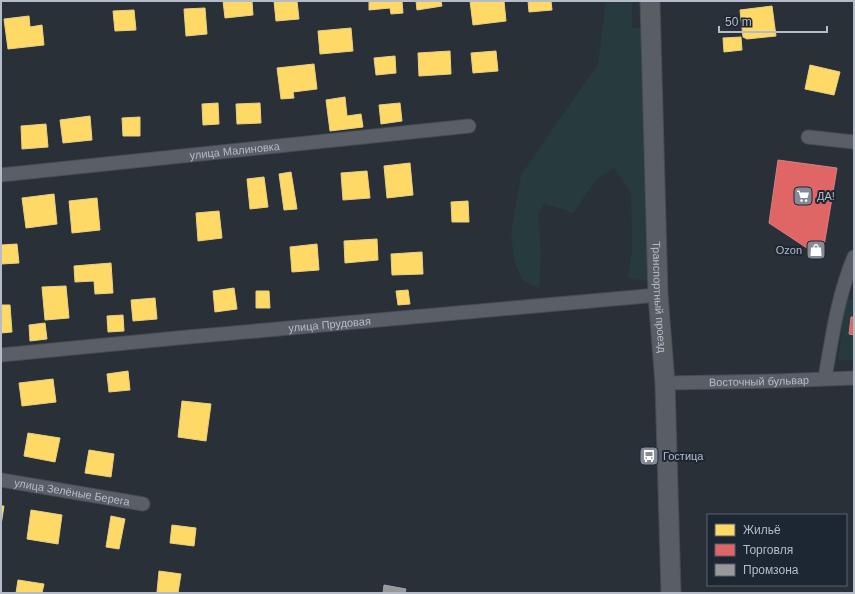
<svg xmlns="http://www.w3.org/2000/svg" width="855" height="594" font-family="Arial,sans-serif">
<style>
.green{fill:#273a3e}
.homes{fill:#ffd966;stroke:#e8d084}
.shops{fill:#e06666;stroke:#d38084}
.industry{fill:#999;stroke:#a1a4a7}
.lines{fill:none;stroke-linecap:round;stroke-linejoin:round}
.street-casing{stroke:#484c53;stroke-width:15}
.secondary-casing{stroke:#484c53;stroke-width:21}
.street{stroke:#5a5e66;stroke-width:13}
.secondary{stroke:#595d64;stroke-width:19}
.labels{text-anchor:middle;stroke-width:4;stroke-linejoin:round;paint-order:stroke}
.street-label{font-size:11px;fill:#b4bcc9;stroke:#1d2633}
.poi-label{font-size:11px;fill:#b4bcc9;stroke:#1d2633;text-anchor:start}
</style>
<rect width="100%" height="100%" fill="#2a3038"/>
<g class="green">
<polygon points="606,1 632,1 632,27 642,28 650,261 648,281 628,278 632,251 631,193 614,168 596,180 573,213 545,204 538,212 541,252 539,288 523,281 514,261 511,232 521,175 598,64"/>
<polygon points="846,299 854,299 854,360 838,360"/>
</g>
<g class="homes">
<polygon points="223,1 252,1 253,15 225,18"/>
<polygon points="274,1 297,1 299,19 276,21"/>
<polygon points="369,1 402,1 403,13 391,14 390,8 369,10"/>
<polygon points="416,1 441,1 442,6 417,10"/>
<polygon points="470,1 504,1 506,21 473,25"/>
<polygon points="528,1 551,1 552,10 529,12"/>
<polygon points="772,6 776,36 747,39 743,37 740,10"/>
<polygon points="205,8 207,34 186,36 184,9"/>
<polygon points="134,10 136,30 115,31 113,11"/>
<polygon points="29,16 30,27 42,25 44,45 8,49 4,19"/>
<polygon points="351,28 353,51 320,54 318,31"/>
<polygon points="741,37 742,50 724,52 723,38"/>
<polygon points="450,51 451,74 419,76 418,53"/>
<polygon points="496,51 498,71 473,73 471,53"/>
<polygon points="395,56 396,73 376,75 374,58"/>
<polygon points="314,64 317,89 293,92 294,98 281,99 277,68"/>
<polygon points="810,65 840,72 834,95 805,89"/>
<polygon points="345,97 347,116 361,114 363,127 330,131 326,100"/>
<polygon points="218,103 219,124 203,125 202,104"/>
<polygon points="260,103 261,123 237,124 236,104"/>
<polygon points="400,103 402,121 381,124 379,105"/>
<polygon points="90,116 92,140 63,143 60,120"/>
<polygon points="140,117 140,136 123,136 122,118"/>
<polygon points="46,124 48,147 22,149 21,126"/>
<polygon points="410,163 413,195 387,198 384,166"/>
<polygon points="367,171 370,198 343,200 341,173"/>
<polygon points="291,172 297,209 284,210 279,174"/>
<polygon points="264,177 268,207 250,209 247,179"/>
<polygon points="54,194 57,224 26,228 22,198"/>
<polygon points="97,198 100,230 72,233 69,201"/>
<polygon points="468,201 469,222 452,222 451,202"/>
<polygon points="219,211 222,238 198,241 196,213"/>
<polygon points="377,239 378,260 345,263 344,241"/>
<polygon points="17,244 19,263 1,264 1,245"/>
<polygon points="317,244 319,270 292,272 290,247"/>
<polygon points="422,252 423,274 392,275 391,254"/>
<polygon points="111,263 113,293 95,294 94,281 75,282 74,266"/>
<polygon points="66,286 69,318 45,320 42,287"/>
<polygon points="234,288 237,309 215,312 213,291"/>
<polygon points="408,290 410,304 398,305 396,291"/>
<polygon points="256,291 269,291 270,308 256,308"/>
<polygon points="155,298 157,319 133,321 131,300"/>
<polygon points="1,305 10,305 12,332 1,333"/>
<polygon points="123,315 124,331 108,332 107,316"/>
<polygon points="45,323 47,339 30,341 29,325"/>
<polygon points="128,371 130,390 109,392 107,374"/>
<polygon points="53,379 56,402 22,406 19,383"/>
<polygon points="182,401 211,404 206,441 178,437"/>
<polygon points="28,433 60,438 55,462 24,456"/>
<polygon points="89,450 114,454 111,477 85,473"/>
<polygon points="1,506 4,506 1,525"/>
<polygon points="31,510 62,515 58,544 27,539"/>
<polygon points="111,516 125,519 119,549 106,547"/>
<polygon points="172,525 196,528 194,546 170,543"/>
<polygon points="159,571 181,574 178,593 157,592"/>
<polygon points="18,580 44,584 42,593 16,593"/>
</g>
<g class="shops">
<polygon points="778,160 837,168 822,258 769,223"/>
<polygon points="851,317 854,317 854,335 849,334"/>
</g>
<polygon class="industry" points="384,585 406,589 405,593 383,593"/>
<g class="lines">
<g class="street-casing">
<g id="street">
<polyline points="808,137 854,142"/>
<path id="s1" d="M1 175 469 126"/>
<path id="s2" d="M1 355 188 337 658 295"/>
<path d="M825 378C832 337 838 295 854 257"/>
<path id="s3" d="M665 383 775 381 854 378"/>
<path id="s4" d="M1 480 143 504"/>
</g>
</g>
<g class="secondary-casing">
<g id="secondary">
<path id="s5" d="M650 1 658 295 665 383 671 593"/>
</g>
</g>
<use href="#street" class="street"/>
<use href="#secondary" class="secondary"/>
</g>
<defs>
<g id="supermarket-square" transform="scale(1)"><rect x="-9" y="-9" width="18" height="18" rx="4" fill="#848b96" stroke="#1d2633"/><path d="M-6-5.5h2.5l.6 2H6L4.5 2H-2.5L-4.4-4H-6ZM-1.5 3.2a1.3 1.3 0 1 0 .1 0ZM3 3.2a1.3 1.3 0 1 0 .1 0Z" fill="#fff"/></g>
<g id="shop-square" transform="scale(1)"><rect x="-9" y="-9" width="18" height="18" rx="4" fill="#848b96" stroke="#1d2633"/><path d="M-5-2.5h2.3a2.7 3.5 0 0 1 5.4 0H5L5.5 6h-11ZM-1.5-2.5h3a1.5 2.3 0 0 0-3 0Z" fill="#fff"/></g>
<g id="bus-square" transform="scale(1)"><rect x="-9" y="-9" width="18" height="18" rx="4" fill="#848b96" stroke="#1d2633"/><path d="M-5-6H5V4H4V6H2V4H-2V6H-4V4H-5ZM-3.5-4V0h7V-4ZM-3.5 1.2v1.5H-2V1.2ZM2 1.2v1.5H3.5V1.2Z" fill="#fff"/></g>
</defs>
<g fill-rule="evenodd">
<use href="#supermarket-square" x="803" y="196"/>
<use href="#shop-square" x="816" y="250"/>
<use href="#bus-square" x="649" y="456"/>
</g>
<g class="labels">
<g class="street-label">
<text dy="4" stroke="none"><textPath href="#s1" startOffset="235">улица Малиновка</textPath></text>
<text dy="4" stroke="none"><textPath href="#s5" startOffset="296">Транспортный проезд</textPath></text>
<text dy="4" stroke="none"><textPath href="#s2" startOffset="330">улица Прудовая</textPath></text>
<text dy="4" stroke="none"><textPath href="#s3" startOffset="94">Восточный бульвар</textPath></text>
<text dy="4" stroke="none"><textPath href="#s4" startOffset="72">улица Зелёные Берега</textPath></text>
</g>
<g class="poi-label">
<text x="817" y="200">ДА!</text>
<text x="802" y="254" text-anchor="end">Ozon</text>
<text x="663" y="460">Гостица</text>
</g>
</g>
<rect width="855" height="594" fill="none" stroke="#b4bcc9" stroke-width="4"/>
<rect x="707" y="514" width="140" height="72" fill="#1d2633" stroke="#59626f"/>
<rect x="715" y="524" width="20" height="12" fill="#ffd966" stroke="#59626f"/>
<text x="743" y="534" font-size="12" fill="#b4bcc9">Жильё</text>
<rect x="715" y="544" width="20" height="12" fill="#e06666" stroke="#59626f"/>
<text x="743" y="554" font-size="12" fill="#b4bcc9">Торговля</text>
<rect x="715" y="564" width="20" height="12" fill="#999999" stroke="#59626f"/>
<text x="743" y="574" font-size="12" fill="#b4bcc9">Промзона</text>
<path d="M719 26v6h108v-6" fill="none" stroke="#b4bcc9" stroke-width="2"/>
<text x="725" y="26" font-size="12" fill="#b4bcc9" stroke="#1d2633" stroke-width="3" paint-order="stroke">50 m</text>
</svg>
